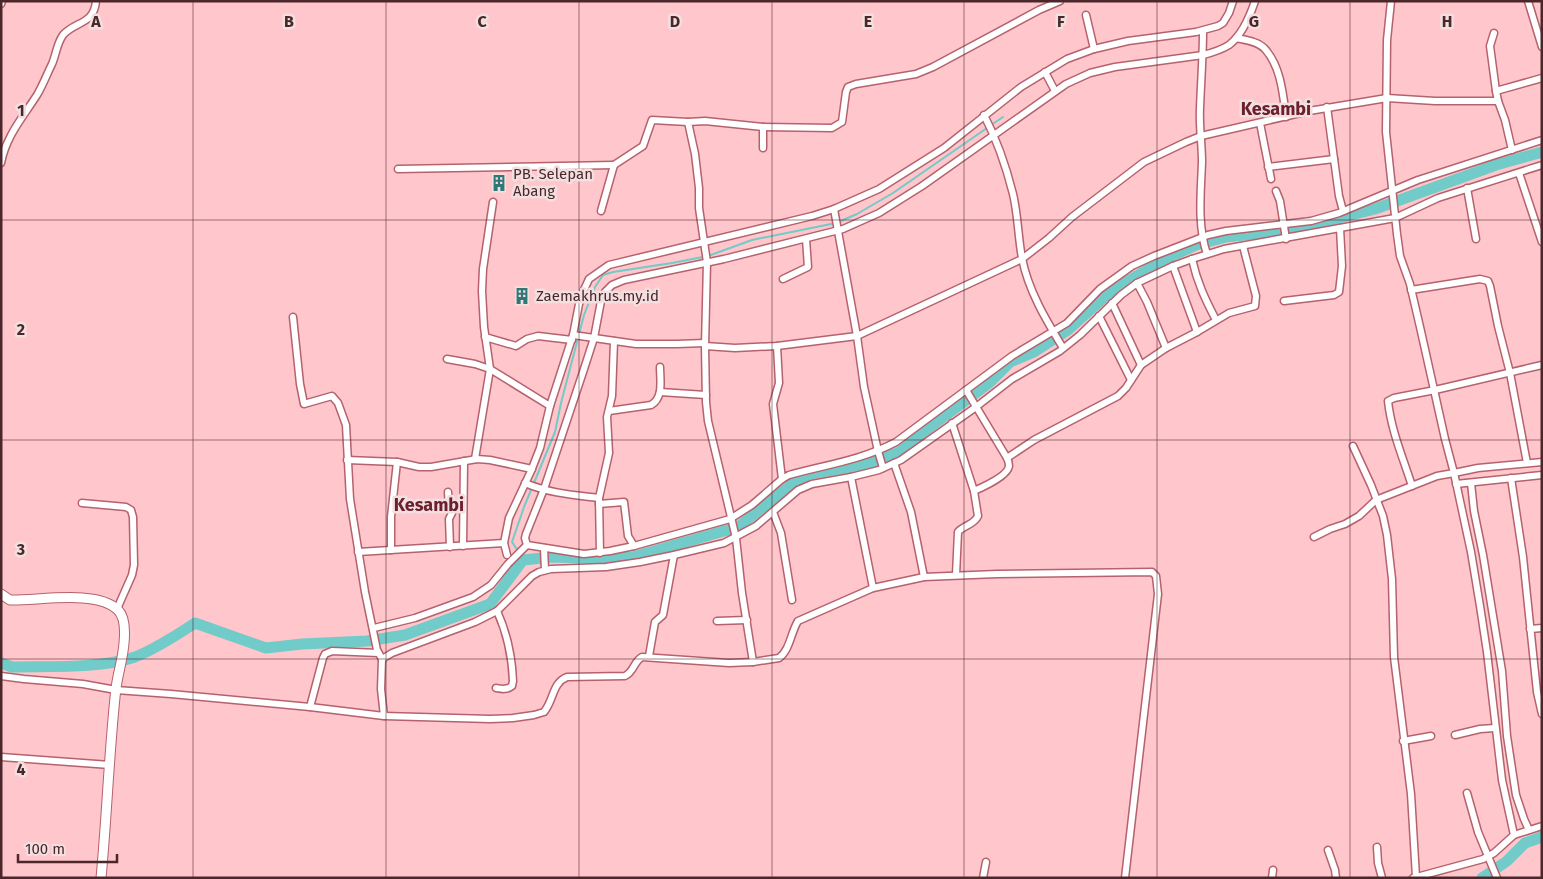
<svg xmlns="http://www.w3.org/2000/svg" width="1543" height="879" font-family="'Fira Sans',sans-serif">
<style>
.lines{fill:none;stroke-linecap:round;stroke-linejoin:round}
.stream{stroke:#70cbc9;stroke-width:2}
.river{stroke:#70cbc9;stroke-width:11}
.minor-casing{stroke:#b5626c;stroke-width:9}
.secondary-casing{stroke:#b5626c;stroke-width:11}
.minor{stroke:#fff;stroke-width:6}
.secondary{stroke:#fff;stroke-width:9}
.grid{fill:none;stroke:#4b272b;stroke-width:1;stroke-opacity:0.55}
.labels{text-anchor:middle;stroke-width:5;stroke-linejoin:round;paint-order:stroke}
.poi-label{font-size:15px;fill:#4b272b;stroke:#f2dfe0;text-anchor:start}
.quarter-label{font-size:18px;font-weight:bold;fill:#6c202e;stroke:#f2dfe0}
.grid-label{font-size:16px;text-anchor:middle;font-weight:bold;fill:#4b272b;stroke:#f2dfe0;stroke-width:5;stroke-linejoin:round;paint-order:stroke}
</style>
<rect width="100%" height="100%" fill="#ffc6cb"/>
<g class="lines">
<g class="stream">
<polyline points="991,125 1003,117"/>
<polyline points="518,551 512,542 524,507 555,432 561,403 584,315 595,287 603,275 613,272 672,263 708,256 752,240 836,223 857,214 893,193 987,128"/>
</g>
<g class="river">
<path d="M1 663 12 667C50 666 99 669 135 657 155 649 177 635 195 623L266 648 302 644 367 641 405 635 490 604 523 560 552 557 592 558 633 557 738 527 792 484 809 474 868 464 900 452 923 432 989 383 1010 362 1034 352 1068 330 1109 293 1163 260 1196 245 1226 237 1295 229 1375 209 1496 165 1542 152"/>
<polyline points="1482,878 1507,861 1525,843 1542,837"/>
</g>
<g class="minor-casing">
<g id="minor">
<polyline points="1528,1 1542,47"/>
<polyline points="1,4 2,1"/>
<polyline points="1086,15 1094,49"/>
<path d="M1203 31C1203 56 1201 82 1200 108 1199 126 1202 144 1202 162 1201 192 1197 225 1207 254"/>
<polyline points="1494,33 1490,46 1496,91"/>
<path d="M1236 38C1245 40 1258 41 1265 49 1281 67 1283 94 1286 117"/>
<polyline points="1045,72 1055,91"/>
<polyline points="1498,101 1505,120 1512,150"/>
<polyline points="1327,107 1339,196 1343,211"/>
<path d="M984 115C997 140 1006 166 1013 194 1018 215 1018 237 1022 258 1028 290 1046 320 1063 348"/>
<polyline points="1260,123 1271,179"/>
<polyline points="763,127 832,128 842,122 846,92 848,87 856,84 916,74 933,67 1039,10 1060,1"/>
<path d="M1 163C6 136 23 117 37 95 43 85 47 74 52 64 56 55 57 43 63 35 75 21 94 25 96 1"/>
<polyline points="1268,167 1334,159"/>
<polyline points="398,169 614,165"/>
<polyline points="1519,173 1542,242"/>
<polyline points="1467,188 1476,239"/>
<polyline points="1276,191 1280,201 1286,239"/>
<polyline points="834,209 857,336 864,387 878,451 883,468"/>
<polyline points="601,211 614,165 643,146 652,120 688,122"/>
<path d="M1192 259C1197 282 1205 299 1216 320"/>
<polyline points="1173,266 1197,332"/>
<polyline points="783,279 808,267 806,239"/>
<polyline points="1137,283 1147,302 1166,348 1197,332 1229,313 1255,306 1256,296 1243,246"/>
<polyline points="1411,290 1480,279 1488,281 1490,286 1498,326 1510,373 1527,463"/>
<polyline points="1284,301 1334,295 1339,292 1342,266 1340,228"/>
<polyline points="1099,316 1131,380"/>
<polyline points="293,317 300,384 304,404 332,396 338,403 346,425 350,499 365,592 377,650 382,659 392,653 475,622 497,611 532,576 539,572 551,569 606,567 640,562 674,555 724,543 756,526 798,490 812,484 851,477 879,470 901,460 976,407 1012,379 1060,351 1080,335 1121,295 1137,283 1173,266 1192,259 1224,249 1395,218 1438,198 1542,165"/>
<polyline points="573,335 636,344 677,344 705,343"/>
<polyline points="485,337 516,346 527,339 538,336 572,340"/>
<polyline points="705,346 735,348 777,346 857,336 1022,259 1049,238 1072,217 1144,162 1186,142 1201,136 1309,111 1387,98 1435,101 1498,101 1496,91 1542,78"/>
<polyline points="777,346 779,383 773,404 782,479"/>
<polyline points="447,359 475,364 490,369 550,406"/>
<polyline points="1141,365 1166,348"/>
<polyline points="660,392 706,395"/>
<path d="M609 411 651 405C664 398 660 379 660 367"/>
<polyline points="952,423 974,491"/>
<polyline points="1353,446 1371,485 1383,516 1387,535 1392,579 1394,657 1411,794 1416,877"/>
<polyline points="1007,458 1034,440 1118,396 1126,388 1141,365 1112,303"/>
<polyline points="475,459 490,369 484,327 482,291 483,269 493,202"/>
<polyline points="347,460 397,462"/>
<polyline points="894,463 911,512 924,577"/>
<polyline points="851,477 873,588"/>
<polyline points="1511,478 1523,557 1537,692 1542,714"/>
<path d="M525 483C548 493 574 495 599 498"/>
<polyline points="1471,483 1474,511 1483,555 1502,671 1507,736 1516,795 1524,819 1529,830"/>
<polyline points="1456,484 1542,475"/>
<path d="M1412 486C1403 458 1391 430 1388 401L1394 398 1435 390 1542 365"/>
<polyline points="448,492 449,508 452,513 449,519 450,547"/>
<polyline points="82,503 126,507 131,510 133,517 134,565 132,575 117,609"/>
<polyline points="599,504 624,502 628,536 634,546"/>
<polyline points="773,512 781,533 792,600"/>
<polyline points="1314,537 1330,529 1345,524 1359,516 1376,500 1437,476 1454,473 1445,439 1420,327 1410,284 1400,256 1397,234 1386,132 1387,40 1391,1"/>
<polyline points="504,543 507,555"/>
<path d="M527 545 584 554 610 551 634 546 730 519 752 505 782 479 789 475C825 465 862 460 896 442L1012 356 1067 323 1100 289 1132 266 1154 256 1208 235 1226 231 1311 221 1339 213 1418 180 1542 140"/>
<path d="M527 545 525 538 526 534 544 489 584 369 594 338 601 301 605 292 612 285 624 280 724 259 843 229 879 213 922 186 1066 84 1090 73 1115 67 1203 55C1211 53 1221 50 1229 45 1242 35 1250 16 1255 1"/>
<polyline points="463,546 464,461"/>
<polyline points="544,548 545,570"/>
<polyline points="391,550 391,517 397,462 419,467 431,467 477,459 490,460 532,469"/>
<polyline points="358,552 504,543 509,518 531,471 540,448 550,406 573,335 579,304 583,292 589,279 609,265 812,216 834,209 879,189 944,148 1021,87 1067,59 1094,49 1128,41 1196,32 1218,26 1223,23 1229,13 1233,1"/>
<polyline points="600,553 599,498 609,453 607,417 612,396 614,341"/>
<path d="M956 575 958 532C964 525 974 525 978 516L974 491C983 487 1008 476 1009 466 1009 464 1008 460 1007 458L966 390"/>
<polyline points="717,621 747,620"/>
<polyline points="374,628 415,618 473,597 491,585 508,564 527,545"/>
<polyline points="1530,629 1542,628"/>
<polyline points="649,656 655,622 663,615 674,555"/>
<polyline points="753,662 742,593 736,538 708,421 706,402 705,346 707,262 699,208 699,188 695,154 688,122 705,121 763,127 763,148"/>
<polyline points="1,676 24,679 83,684 116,690 171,694 310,707 384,716 381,689 382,659"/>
<path d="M496 688C502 689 507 690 512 686L513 681C512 656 507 633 497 611"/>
<polyline points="310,707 323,658 325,654 332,651 378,653"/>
<path d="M384 716 490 719 513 718 534 715 544 712C554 700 552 683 567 677L625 676C634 672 634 661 642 657L729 663 753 662 779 658C790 650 791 632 798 621L873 588 924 577 997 574 1152 572 1156 576 1158 594 1125 878"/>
<polyline points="1455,735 1480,729 1495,728"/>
<polyline points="1403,741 1431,736"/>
<polyline points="1,757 110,765"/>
<polyline points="1467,793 1478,832 1497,878"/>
<polyline points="1514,835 1502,780 1487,652 1480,606 1471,552 1454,473 1478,468 1542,462"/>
<polyline points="1377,847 1378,863 1382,878"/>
<polyline points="1328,850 1335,870 1336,878"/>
<polyline points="983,878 986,862"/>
<polyline points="1272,878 1273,870"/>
<polyline points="1413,878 1483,859 1494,853 1514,835 1542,826"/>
</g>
</g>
<g class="secondary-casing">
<path id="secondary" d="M1 594 10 600C37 601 97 589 118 610 125 617 125 633 124 643 123 658 118 673 116 688 109 751 107 815 101 878"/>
</g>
<use href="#minor" class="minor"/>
<use href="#secondary" class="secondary"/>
</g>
<path class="grid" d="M193 1V878M386 1V878M579 1V878M772 1V878M964 1V878M1157 1V878M1350 1V878M1 220H1542M1 440H1542M1 659H1542"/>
<defs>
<g id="building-bare" transform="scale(1.35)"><path d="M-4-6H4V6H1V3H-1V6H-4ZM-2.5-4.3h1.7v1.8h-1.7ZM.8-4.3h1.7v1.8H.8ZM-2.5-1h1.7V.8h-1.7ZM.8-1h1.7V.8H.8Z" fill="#2f7877" stroke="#f2dfe0" stroke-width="2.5" paint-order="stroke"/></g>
</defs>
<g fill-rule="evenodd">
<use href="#building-bare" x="499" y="183"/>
<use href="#building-bare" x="522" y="296"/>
</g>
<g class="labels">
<g class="poi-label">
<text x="513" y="179">PB. Selepan<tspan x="513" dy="17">Abang</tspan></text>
<text x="536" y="301">Zaemakhrus.my.id</text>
</g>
<g class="quarter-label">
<text x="1276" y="115">Kesambi</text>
<text x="429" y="511">Kesambi</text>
</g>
</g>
<g class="grid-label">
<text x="96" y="27">A</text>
<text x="289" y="27">B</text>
<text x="482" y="27">C</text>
<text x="675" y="27">D</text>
<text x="868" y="27">E</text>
<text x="1061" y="27">F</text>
<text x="1254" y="27">G</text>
<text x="1447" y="27">H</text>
<text x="21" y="116">1</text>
<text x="21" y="335">2</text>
<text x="21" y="555">3</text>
<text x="21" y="775">4</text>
</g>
<rect width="1543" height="879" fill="none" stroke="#4b272b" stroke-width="5"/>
<path d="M18 854v8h99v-8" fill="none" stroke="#4b272b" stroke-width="2.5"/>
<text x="25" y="854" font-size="15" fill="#4b272b" stroke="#f2dfe0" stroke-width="4" paint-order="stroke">100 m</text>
</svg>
